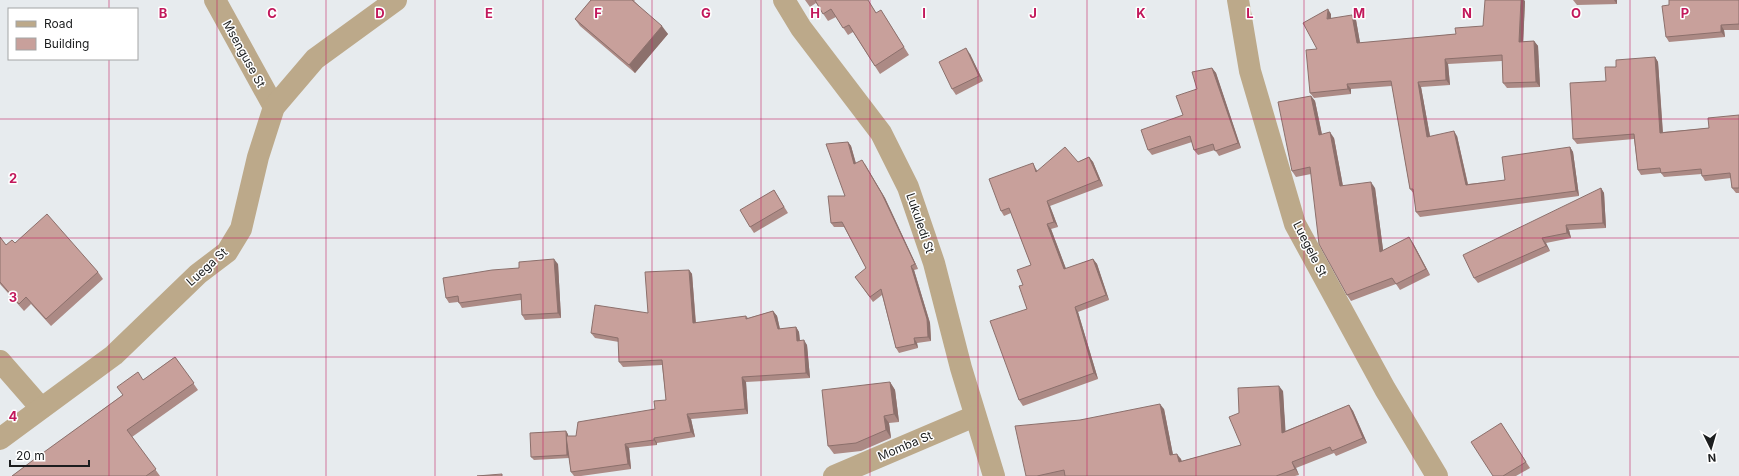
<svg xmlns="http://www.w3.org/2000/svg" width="1739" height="476" font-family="Inter,sans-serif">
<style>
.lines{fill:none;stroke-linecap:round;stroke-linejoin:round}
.minor{stroke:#bca98a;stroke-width:22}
.wall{fill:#ac8a85}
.shaded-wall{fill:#8c706c}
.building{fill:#c8a09b;stroke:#8c706c}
.grid{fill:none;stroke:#c2185b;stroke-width:1;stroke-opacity:0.55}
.labels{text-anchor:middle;stroke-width:3;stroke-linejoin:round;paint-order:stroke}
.street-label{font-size:12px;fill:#1c1e1f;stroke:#fff}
.grid-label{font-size:13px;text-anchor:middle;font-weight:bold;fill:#c2185b;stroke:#fff;stroke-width:3;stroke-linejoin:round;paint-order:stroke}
</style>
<rect width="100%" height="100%" fill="#e7ebee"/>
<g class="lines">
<g class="minor">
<polyline points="215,0 274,107"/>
<polyline points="784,0 801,28 881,133 908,187 934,263 961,368 994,476"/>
<polyline points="1238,0 1250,71 1295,224 1385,389 1437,476"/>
<polyline points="0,361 41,408"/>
<polyline points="0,439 114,355 198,274 227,252 241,229 258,157 274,107 315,59 396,0"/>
<polyline points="834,476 975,416"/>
</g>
</g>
<g class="wall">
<polygon points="591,0 635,0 634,1 668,34 635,73 580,26 575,19"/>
<polygon points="805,0 868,0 876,13 886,18 909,55 880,74 853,32 848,35 836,17 828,21 816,3 810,7"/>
<polygon points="1573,0 1617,0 1617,4 1577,5"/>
<polygon points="1739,0 1739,30 1724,30 1725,37 1669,42 1666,37"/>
<polygon points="1525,1 1523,42 1534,41 1538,46 1540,87 1507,88 1503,83 1502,61 1448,64 1450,85 1421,87 1430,136 1457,136 1468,184 1505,180 1570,147 1573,152 1579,196 1420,217 1416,212 1414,194 1410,189 1392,86 1351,89 1351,94 1314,98 1310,93 1317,49 1331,14 1331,18 1356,20 1360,43 1456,34 1483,26"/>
<polygon points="970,54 983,81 956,95 952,89"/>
<polygon points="1655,57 1658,62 1663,132 1709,128 1739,115 1739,193 1736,193 1732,188 1731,178 1705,181 1702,176 1702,174 1664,177 1661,173 1641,175 1638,170 1634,139 1577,144 1573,139 1616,67"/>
<polygon points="1212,68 1216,73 1241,148 1219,156 1215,150 1198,155 1194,150 1192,142 1152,155 1148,150 1183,115 1197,89"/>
<polygon points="1311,96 1315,101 1322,134 1334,138 1343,186 1375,188 1383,250 1413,243 1430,275 1400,290 1396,284 1351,301 1347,295 1311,174 1296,177 1292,171"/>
<polygon points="848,142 851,146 856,163 865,164 885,198 918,269 914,270 930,323 931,341 917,343 918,348 899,353 896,348 882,295 873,302 858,281 866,268 844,227 834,227 831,223 845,196"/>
<polygon points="1089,157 1093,162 1103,186 1050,206 1058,227 1051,229 1066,269 1093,259 1097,264 1109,300 1078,312 1098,379 1023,406 1019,400 1027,309 1023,285 1031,265 1011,213 1004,216 1001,211 1036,169 1037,171 1078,162"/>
<polygon points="1601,188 1604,193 1606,228 1569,230 1571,238 1546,243 1550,251 1478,283 1474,278"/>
<polygon points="774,190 788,213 754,233 750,227"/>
<polygon points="0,237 6,245 15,243 98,272 103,279 51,326 31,304 24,311 0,284"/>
<polygon points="558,264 561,318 525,320 522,315 521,300 462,308 459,303 458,302 449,303 446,298 519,268"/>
<polygon points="689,270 692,274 696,323 746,316 748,318 773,311 777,316 780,329 796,327 799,332 800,340 807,345 810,378 746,382 748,414 691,419 695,437 657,443 657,445 629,448 631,469 581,476 574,476 571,472 569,458 534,460 531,457 568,434 568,436 576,436 655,409 666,400 662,365 623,367 619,362 619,342 595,338 591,333 648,313"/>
<polygon points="175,357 198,390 132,437 160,476 12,476 143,380"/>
<polygon points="890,382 895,390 899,422 889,423 891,438 861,451 834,454 828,446"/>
<polygon points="1283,391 1285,431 1349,405 1353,411 1367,443 1336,456 1334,453 1296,468 1299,475 1295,476 1026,476 1080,420 1164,409 1173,455 1181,459 1182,461 1241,445 1239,413"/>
<polygon points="1501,423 1530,468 1516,476 1493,476"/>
</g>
<g class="shaded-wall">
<polygon points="1521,0 1524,0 1525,1 1523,47 1519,42"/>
<polygon points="1614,0 1617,0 1617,4"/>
<polygon points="1328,9 1331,14 1331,24 1327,19"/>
<polygon points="1352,15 1356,20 1361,48 1357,43"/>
<polygon points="1721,25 1724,30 1725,37 1721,32"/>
<polygon points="662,26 668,34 635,73 629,65"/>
<polygon points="1534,41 1538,46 1540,87 1536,82"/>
<polygon points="966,48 970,54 983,81 979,76"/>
<polygon points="1655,57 1658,62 1663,137 1660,133"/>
<polygon points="1445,59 1448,64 1450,85 1446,80"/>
<polygon points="1212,68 1216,73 1241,148 1238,143"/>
<polygon points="1418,82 1421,87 1431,142 1427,137"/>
<polygon points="1347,84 1351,89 1351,94 1348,89"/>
<polygon points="1311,96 1315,101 1323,140 1319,135"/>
<polygon points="1454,131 1457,136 1469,190 1466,185"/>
<polygon points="1330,132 1334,138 1344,192 1340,186"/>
<polygon points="848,142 851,146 857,168 854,164"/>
<polygon points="1570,147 1573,152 1579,196 1576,191"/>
<polygon points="1089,157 1093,162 1103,186 1099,180"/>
<polygon points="862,160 885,198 918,269 915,264"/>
<polygon points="1033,163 1040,177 1036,172"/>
<polygon points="1371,182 1375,188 1384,257 1380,252"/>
<polygon points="1601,188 1604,193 1606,228 1603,223"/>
<polygon points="1047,201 1050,206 1058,227 1054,222"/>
<polygon points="1047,224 1051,229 1068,274 1064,269"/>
<polygon points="1566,225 1569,230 1571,238 1567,233"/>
<polygon points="1409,237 1413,243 1430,275 1426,269"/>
<polygon points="1542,238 1546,243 1550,251 1546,246"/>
<polygon points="554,259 558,264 561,318 558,313"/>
<polygon points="1093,259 1097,264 1109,300 1106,295"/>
<polygon points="911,266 914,270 930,323 931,341 928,337"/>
<polygon points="689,270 692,274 696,328 693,323"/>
<polygon points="1075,307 1078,312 1098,379 1094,373"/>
<polygon points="773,311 777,316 781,334 778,329"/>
<polygon points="796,327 799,332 800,345 797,341"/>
<polygon points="914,338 917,343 918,348 915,344"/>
<polygon points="804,340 807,345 810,378 806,373"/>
<polygon points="742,377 746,382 748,414 745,409"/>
<polygon points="890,382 895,390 899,422 894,414"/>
<polygon points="1279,386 1283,391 1286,438 1282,433"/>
<polygon points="1160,404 1164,409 1174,460 1170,455"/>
<polygon points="1349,405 1353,411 1367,443 1363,438"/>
<polygon points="687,414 691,419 695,437 691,432"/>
<polygon points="884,416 889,423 891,438 886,430"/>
<polygon points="566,431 568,434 569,458 567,455"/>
<polygon points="654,438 657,443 657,445 654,440"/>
<polygon points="625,444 629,448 631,469 628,464"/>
<polygon points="1177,454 1181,459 1182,467 1179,462"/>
<polygon points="1292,462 1296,468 1299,475 1295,469"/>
</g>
<g class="building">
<polygon points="591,0 632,0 662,26 629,65 575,19"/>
<polygon points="815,0 868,0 876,13 881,10 904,47 875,66 849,25 843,28 831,9 823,14"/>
<polygon points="1485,0 1521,0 1519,42 1534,41 1536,82 1503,83 1502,55 1445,59 1446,80 1418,82 1427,137 1454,131 1466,185 1505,180 1502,157 1570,147 1576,191 1416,212 1413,189 1410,189 1391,81 1347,84 1348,89 1310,93 1306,50 1317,49 1303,23 1328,9 1327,19 1352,15 1357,43 1456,34 1455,28 1483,26"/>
<polygon points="1669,0 1739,0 1739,24 1721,25 1721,32 1666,37 1662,6 1669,5"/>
<polygon points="966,48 979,76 952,89 939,62"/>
<polygon points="1655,57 1660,133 1709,128 1708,118 1739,115 1739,188 1732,188 1730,173 1702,176 1701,169 1661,173 1660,168 1638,170 1634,134 1573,139 1570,83 1606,81 1605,67 1616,67 1616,60"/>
<polygon points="1212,68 1238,143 1215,151 1213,144 1194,150 1190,136 1148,150 1141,130 1183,115 1176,96 1197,89 1192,72"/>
<polygon points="1311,96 1319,135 1330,132 1340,186 1371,182 1380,252 1409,237 1426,269 1396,284 1392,278 1347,295 1319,244 1310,167 1292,171 1278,102"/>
<polygon points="848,142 854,164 862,160 882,194 915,264 911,266 927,319 928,337 914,338 915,344 896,348 881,289 870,297 855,277 866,268 842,222 831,223 828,196 845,196 826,144"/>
<polygon points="1065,147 1078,162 1089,157 1099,180 1047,201 1054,222 1047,224 1064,269 1093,259 1106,295 1075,307 1094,373 1019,400 990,321 1027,309 1019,286 1023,285 1017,270 1031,265 1009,208 1001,211 989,179 1033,163 1036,172"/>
<polygon points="1601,188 1603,223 1566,225 1567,233 1542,238 1546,246 1474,278 1463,255"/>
<polygon points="774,190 784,207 750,227 740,210"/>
<polygon points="47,214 98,272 46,319 26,297 19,304 0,282 0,237 6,245 12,240 15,243"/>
<polygon points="554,259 558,313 522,315 521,294 459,303 458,296 446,298 443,278 492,270 519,268 519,262"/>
<polygon points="689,270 693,323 746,316 746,319 773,311 778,329 796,327 797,341 804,340 806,373 742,377 745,409 687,414 691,432 654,438 654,440 625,444 628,464 571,472 566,436 576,436 578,422 655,409 654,401 666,400 662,360 619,362 618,338 591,333 595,305 648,313 645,272"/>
<polygon points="175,357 194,383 127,430 156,469 146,476 12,476 40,455 123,395 117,387 138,372 143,380"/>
<polygon points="890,382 894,414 884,416 886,430 856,443 828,446 822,390"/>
<polygon points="1279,386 1282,433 1349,405 1363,438 1332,451 1330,447 1292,462 1295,469 1276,476 1065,476 1064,470 1037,476 1026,476 1015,426 1080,420 1160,404 1170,455 1177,454 1179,462 1241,445 1229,417 1239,413 1238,388"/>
<polygon points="1501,423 1526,462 1503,476 1493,476 1471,442"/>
<polygon points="566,431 567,455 531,457 530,433"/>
<polygon points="502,474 502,476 477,476"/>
</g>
<path class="grid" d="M109 0V9M217 0V476M326 0V476M435 0V476M543 0V476M652 0V476M761 0V476M870 0V476M978 0V476M1087 0V476M1196 0V476M1304 0V476M1413 0V476M1522 0V476M1630 0V476M109 59V476M0 119H1739M0 238H1739M0 357H1739"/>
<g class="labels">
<g class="street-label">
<text transform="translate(244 54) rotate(61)" y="4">Msenguse St</text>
<text transform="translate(920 223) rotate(71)" y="4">Lukuledi St</text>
<text transform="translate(1310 249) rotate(63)" y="4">Luegele St</text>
<text transform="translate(207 267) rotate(-42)" y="4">Luega St</text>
<text transform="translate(905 446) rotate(-23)" y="4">Momba St</text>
</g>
</g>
<g class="grid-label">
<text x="163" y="18">B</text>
<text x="272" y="18">C</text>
<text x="380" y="18">D</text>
<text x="489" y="18">E</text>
<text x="598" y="18">F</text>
<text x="706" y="18">G</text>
<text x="815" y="18">H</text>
<text x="924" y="18">I</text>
<text x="1033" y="18">J</text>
<text x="1141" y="18">K</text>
<text x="1250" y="18">L</text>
<text x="1359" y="18">M</text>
<text x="1467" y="18">N</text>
<text x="1576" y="18">O</text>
<text x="1685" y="18">P</text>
<text x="13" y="183">2</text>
<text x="13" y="302">3</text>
<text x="13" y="421">4</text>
</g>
<rect x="8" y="8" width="130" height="52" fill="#ffffff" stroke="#a4a5a5"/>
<rect x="16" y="21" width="20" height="6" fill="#bca98a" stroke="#a4a5a5"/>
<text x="44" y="28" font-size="12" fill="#1c1e1f">Road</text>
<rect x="16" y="38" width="20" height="12" fill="#c8a09b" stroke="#a4a5a5"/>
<text x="44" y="48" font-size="12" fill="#1c1e1f">Building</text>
<g transform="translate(1711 448) rotate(175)" stroke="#ffffff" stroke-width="3" paint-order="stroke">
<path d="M0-3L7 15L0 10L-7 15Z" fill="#1c1e1f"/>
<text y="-6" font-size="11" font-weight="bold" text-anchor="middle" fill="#1c1e1f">N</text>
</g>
<path d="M10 460v6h79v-6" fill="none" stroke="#1c1e1f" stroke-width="2"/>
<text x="16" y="460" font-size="12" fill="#1c1e1f" stroke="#ffffff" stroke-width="3" paint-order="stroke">20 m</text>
</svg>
